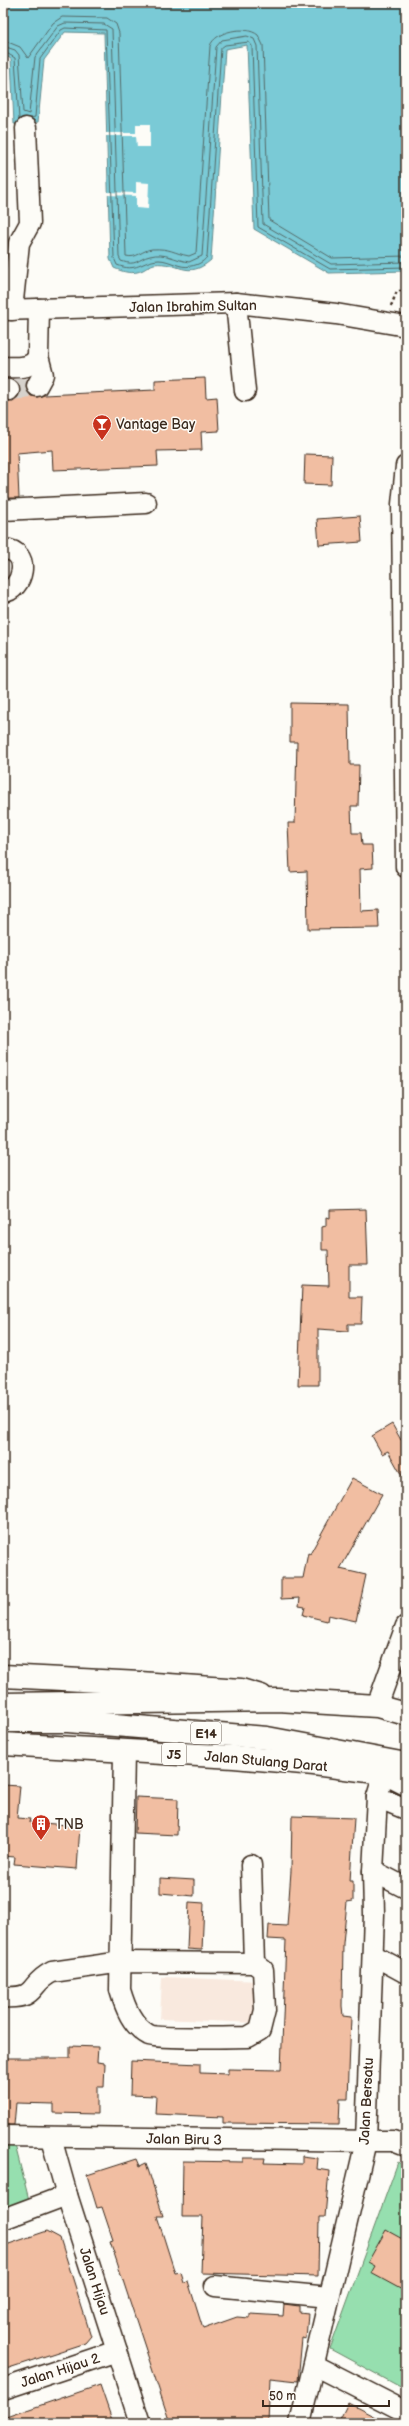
<svg xmlns="http://www.w3.org/2000/svg" width="409" height="2426" font-family="'Balsamiq Sans',sans-serif">
<style>
.built{fill:#f9e9de}
.green{fill:#96dfaf;stroke:#688466}
.water{fill:#7acad6;stroke:#618a8c}
.pier{fill:#fdfcf7}
.lines{fill:none;stroke-linecap:round;stroke-linejoin:round}
.shore{stroke:#546a68;stroke-width:1}
.building{fill:#f1bea2;stroke:#3b2a1e}
.minor-tunnel{stroke:#d6d2cc;stroke-width:20;stroke-dasharray:20 10;stroke-linecap:butt}
.minor-casing{stroke:#3b2a1e;stroke-width:23}
.major-casing{stroke:#3b2a1e;stroke-width:25}
.highway-casing{stroke:#3b2a1e;stroke-width:25}
.path{stroke:#3b2a1e;stroke-width:2.5;stroke-dasharray:3 3;stroke-linecap:butt}
.minor{stroke:#fdfcf7;stroke-width:20}
.major{stroke:#fdfcf7;stroke-width:22}
.highway{stroke:#fdfcf7;stroke-width:22}
.labels{text-anchor:middle;stroke-width:3;stroke-linejoin:round;paint-order:stroke}
.shield{fill:#fdfcf7;stroke:#75695f;stroke-width:1}
.shield-label{font-size:13px;font-weight:bold;fill:#3b2a1e}
.street-label{font-size:14px;fill:#3b2a1e;stroke:#fdfcf7}
.poi-label{font-size:14px;fill:#3b2a1e;stroke:#fdfcf7;text-anchor:start}
</style>
<rect width="100%" height="100%" fill="#fdfcf7"/>
<filter id="ink" filterUnits="userSpaceOnUse"><feTurbulence type="fractalNoise" baseFrequency=".025" numOctaves="2"/><feDisplacementMap in="SourceGraphic" scale="8" xChannelSelector="R" yChannelSelector="G"/><feConvolveMatrix kernelMatrix="1 2 1 2 8 2 1 2 1" color-interpolation-filters="sRGB"/></filter>
<g filter="url(#ink)">
<polygon class="built" points="162,1977 260,1981 258,2023 160,2019"/>
<g class="green">
<polygon points="3,2141 14,2141 30,2204 3,2213"/>
<polygon points="398,2162 406,2167 406,2390 330,2349"/>
</g>
<path class="water" d="M3 3H406V271L329 273 254 229 247 45 225 49 211 260C187 281 179 261 154 264 150 265 147 268 143 270 133 275 123 272 114 268L110 259 104 33 65 32 44 60 38 122 14 124 11 59 3 54Z"/>
<g class="pier">
<polygon points="136,124 150,124 150,147 137,147 136,136 105,136 105,133 136,133"/>
<polygon points="136,182 149,183 148,209 136,208 136,196 106,195 106,192 136,193"/>
</g>
<g class="lines">
<g class="shore">
<path d="M3 40 20 47 28 58 53 23 62 17 107 18 116 24 119 33 126 256C137 259 142 250 152 249 171 248 173 253 189 256L196 253 210 46C215 31 246 25 258 35L263 45 269 220 332 258 406 256"/>
<path d="M3 46 15 50 19 55 23 112 29 114 35 57 58 26 65 23 104 24 112 29 119 257 121 261C137 267 137 259 150 256 165 252 175 260 189 262L202 256 216 47 222 40 247 36 254 39 257 46 263 224 331 264 406 262"/>
<polyline points="3,51 15,58 19,119"/>
<path d="M31 118 35 117 40 59 61 30 65 28 106 30 114 258 117 265C137 273 141 261 159 260 170 260 180 269 191 266 198 265 203 262 207 257L221 48 225 45 249 42 252 46 258 227 330 269 406 267"/>
</g>
</g>
<g class="building">
<polygon points="205,378 206,398 217,397 219,431 201,432 202,450 157,451 158,466 53,470 52,450 17,453 19,498 3,498 3,401 13,401 18,397 20,391 27,391 31,396 37,397 44,395 155,390 155,380"/>
<polygon points="305,454 332,455 331,485 304,484"/>
<polygon points="360,516 362,542 319,545 317,519"/>
<polygon points="290,703 349,704 350,765 359,765 358,806 351,806 352,833 361,833 362,845 372,845 373,868 360,869 361,911 378,910 379,928 308,929 307,871 290,872 288,823 295,823 297,742 290,742"/>
<polygon points="366,1209 368,1265 349,1265 349,1297 362,1297 361,1324 348,1324 348,1331 318,1329 318,1385 298,1385 302,1285 329,1286 328,1250 322,1250 322,1227 326,1226 326,1217 330,1218 330,1210"/>
<polygon points="392,1424 401,1440 406,1438 406,1483 388,1451 382,1454 372,1436"/>
<polygon points="352,1478 382,1494 340,1569 366,1575 356,1621 328,1615 327,1621 303,1615 305,1607 299,1606 300,1598 281,1599 281,1578 303,1578 308,1553 310,1554"/>
<polygon points="3,1785 20,1786 17,1818 30,1819 29,1822 80,1826 77,1869 14,1864 15,1857 3,1856"/>
<polygon points="136,1797 178,1799 177,1835 135,1833"/>
<polygon points="292,1816 354,1818 350,1881 353,1881 353,1901 347,1902 343,1943 342,2006 343,2016 351,2017 348,2099 340,2099 339,2124 223,2123 223,2117 155,2114 156,2096 130,2095 131,2061 200,2064 200,2073 228,2074 228,2069 281,2070 286,1940 268,1939 269,1925 287,1926 291,1871"/>
<polygon points="160,1878 194,1880 194,1896 160,1893"/>
<polygon points="189,1902 204,1903 202,1950 187,1949"/>
<polygon points="70,2046 98,2047 97,2062 105,2063 104,2087 97,2087 97,2114 54,2113 54,2104 16,2103 14,2125 3,2125 3,2058 70,2058"/>
<polygon points="302,2156 318,2158 317,2169 329,2171 325,2217 319,2217 318,2276 201,2273 203,2217 182,2217 183,2161 243,2162 243,2158 265,2158 264,2163 302,2164"/>
<polygon points="137,2159 140,2166 146,2163 163,2216 157,2216 175,2273 181,2272 184,2282 188,2281 203,2329 237,2317 250,2318 250,2314 283,2316 284,2304 299,2306 299,2312 308,2313 306,2339 302,2338 298,2381 270,2378 268,2423 170,2423 110,2241 113,2240 102,2207 97,2208 87,2175"/>
<polygon points="386,2230 406,2241 406,2292 371,2273 375,2266 368,2262"/>
<polygon points="47,2231 60,2238 91,2336 85,2343 3,2370 3,2246"/>
<polygon points="100,2385 113,2423 3,2423 3,2418"/>
<polygon points="348,2403 387,2423 338,2423"/>
</g>
<g class="lines">
<polyline class="minor-tunnel" points="9,390 31,388 37,386"/>
<g class="minor-casing">
<g id="minor">
<polyline points="236,303 245,391"/>
<polyline points="3,310 236,303 336,314 406,326"/>
<polyline points="12,310 19,243 30,223 26,128"/>
<path d="M3 367C16 367 33 370 38 356"/>
<polyline points="37,386 43,375 38,356 39,309"/>
<polyline points="3,389 9,390"/>
<polyline points="406,466 402,504 406,867"/>
<polyline points="3,510 146,503"/>
<path d="M3 549C34 550 22 592 3 592"/>
<polyline points="377,1706 406,1626"/>
<path d="M124 1752 120 1990C125 2007 132 2026 149 2035 158 2039 233 2037 248 2037L260 2030 265 2010 263 1970 254 1963 251 1865"/>
<polyline points="377,1797 406,1809"/>
<polyline points="373,1871 406,1888"/>
<polyline points="373,1955 406,1973"/>
<path d="M3 1997C40 1999 26 1985 52 1972L122 1962 254 1963"/>
<polyline points="3,2136 377,2141 393,2141 406,2146"/>
<polyline points="51,2138 67,2195 140,2423"/>
<polyline points="3,2219 67,2195"/>
<polyline points="215,2286 329,2297"/>
<polyline points="314,2365 406,2412"/>
<polyline points="3,2389 117,2351"/>
<polyline points="300,2423 366,2141 374,1914 373,1871 377,1797 384,1773"/>
</g>
</g>
<g class="major-casing">
<g id="major">
<polyline points="3,1676 140,1683 241,1690 261,1696"/>
<polyline points="3,1744 234,1757 314,1764 384,1773 406,1784"/>
</g>
</g>
<g class="highway-casing">
<g id="highway">
<polyline points="3,1704 278,1700 377,1706 406,1714"/>
<polyline points="3,1721 68,1721 267,1738 406,1764"/>
</g>
</g>
<polyline class="path" points="391,306 397,291 406,291"/>
<use href="#minor" class="minor"/>
<use href="#major" class="major"/>
<use href="#highway" class="highway"/>
</g>
</g>
<defs>
<g id="bar-pin" transform="scale(1)"><path d="M0 17L-7.5 6A9.5 9.5 0 1 1 7.5 6Z" fill="#c8321e" stroke="#fdfcf7"/><path d="M-6-5H6L.8 .8V4.5H3.5V6h-7V4.5H-.8V.8Z" fill="#fff"/></g>
<g id="building-pin" transform="scale(1)"><path d="M0 17L-7.5 6A9.5 9.5 0 1 1 7.5 6Z" fill="#c8321e" stroke="#fdfcf7"/><path d="M-4-6H4V6H1V3H-1V6H-4ZM-2.5-4.3h1.7v1.8h-1.7ZM.8-4.3h1.7v1.8H.8ZM-2.5-1h1.7V.8h-1.7ZM.8-1h1.7V.8H.8Z" fill="#fff"/></g>
</defs>
<g fill-rule="evenodd">
<use href="#bar-pin" x="102" y="424"/>
<use href="#building-pin" x="41" y="1824"/>
</g>
<g class="labels">
<g class="shield">
<rect x="191" y="1722" width="30" height="22" rx="3"/>
<rect x="162" y="1743" width="24" height="22" rx="3"/>
</g>
<g class="shield-label">
<text x="206" y="1738">E14</text>
<text x="174" y="1759">J5</text>
</g>
<g class="street-label">
<text transform="translate(193 306) rotate(-1)" y="5">Jalan Ibrahim Sultan</text>
<text transform="translate(266 1761) rotate(5)" y="5">Jalan Stulang Darat</text>
<text transform="translate(366 2101) rotate(-87)" y="5">Jalan Bersatu</text>
<text transform="translate(184 2139) rotate(1)" y="5">Jalan Biru 3</text>
<text transform="translate(95 2281) rotate(72)" y="5">Jalan Hijau</text>
<text transform="translate(60 2370) rotate(-18)" y="5">Jalan Hijau 2</text>
</g>
<g class="poi-label">
<text x="116" y="429">Vantage Bay</text>
<text x="55" y="1829">TNB</text>
</g>
</g>
<rect width="409" height="2426" fill="none" stroke="#fdfcf7" stroke-width="16"/>
<rect x="8" y="8" width="393" height="2410" fill="none" stroke="#3b2a1e" stroke-width="1.5" filter="url(#ink)"/>
<path d="M263 2400v6h126v-6" fill="none" stroke="#3b2a1e" stroke-width="2"/>
<text x="269" y="2400" font-size="12" fill="#3b2a1e" stroke="#fdfcf7" stroke-width="3" paint-order="stroke">50 m</text>
</svg>
